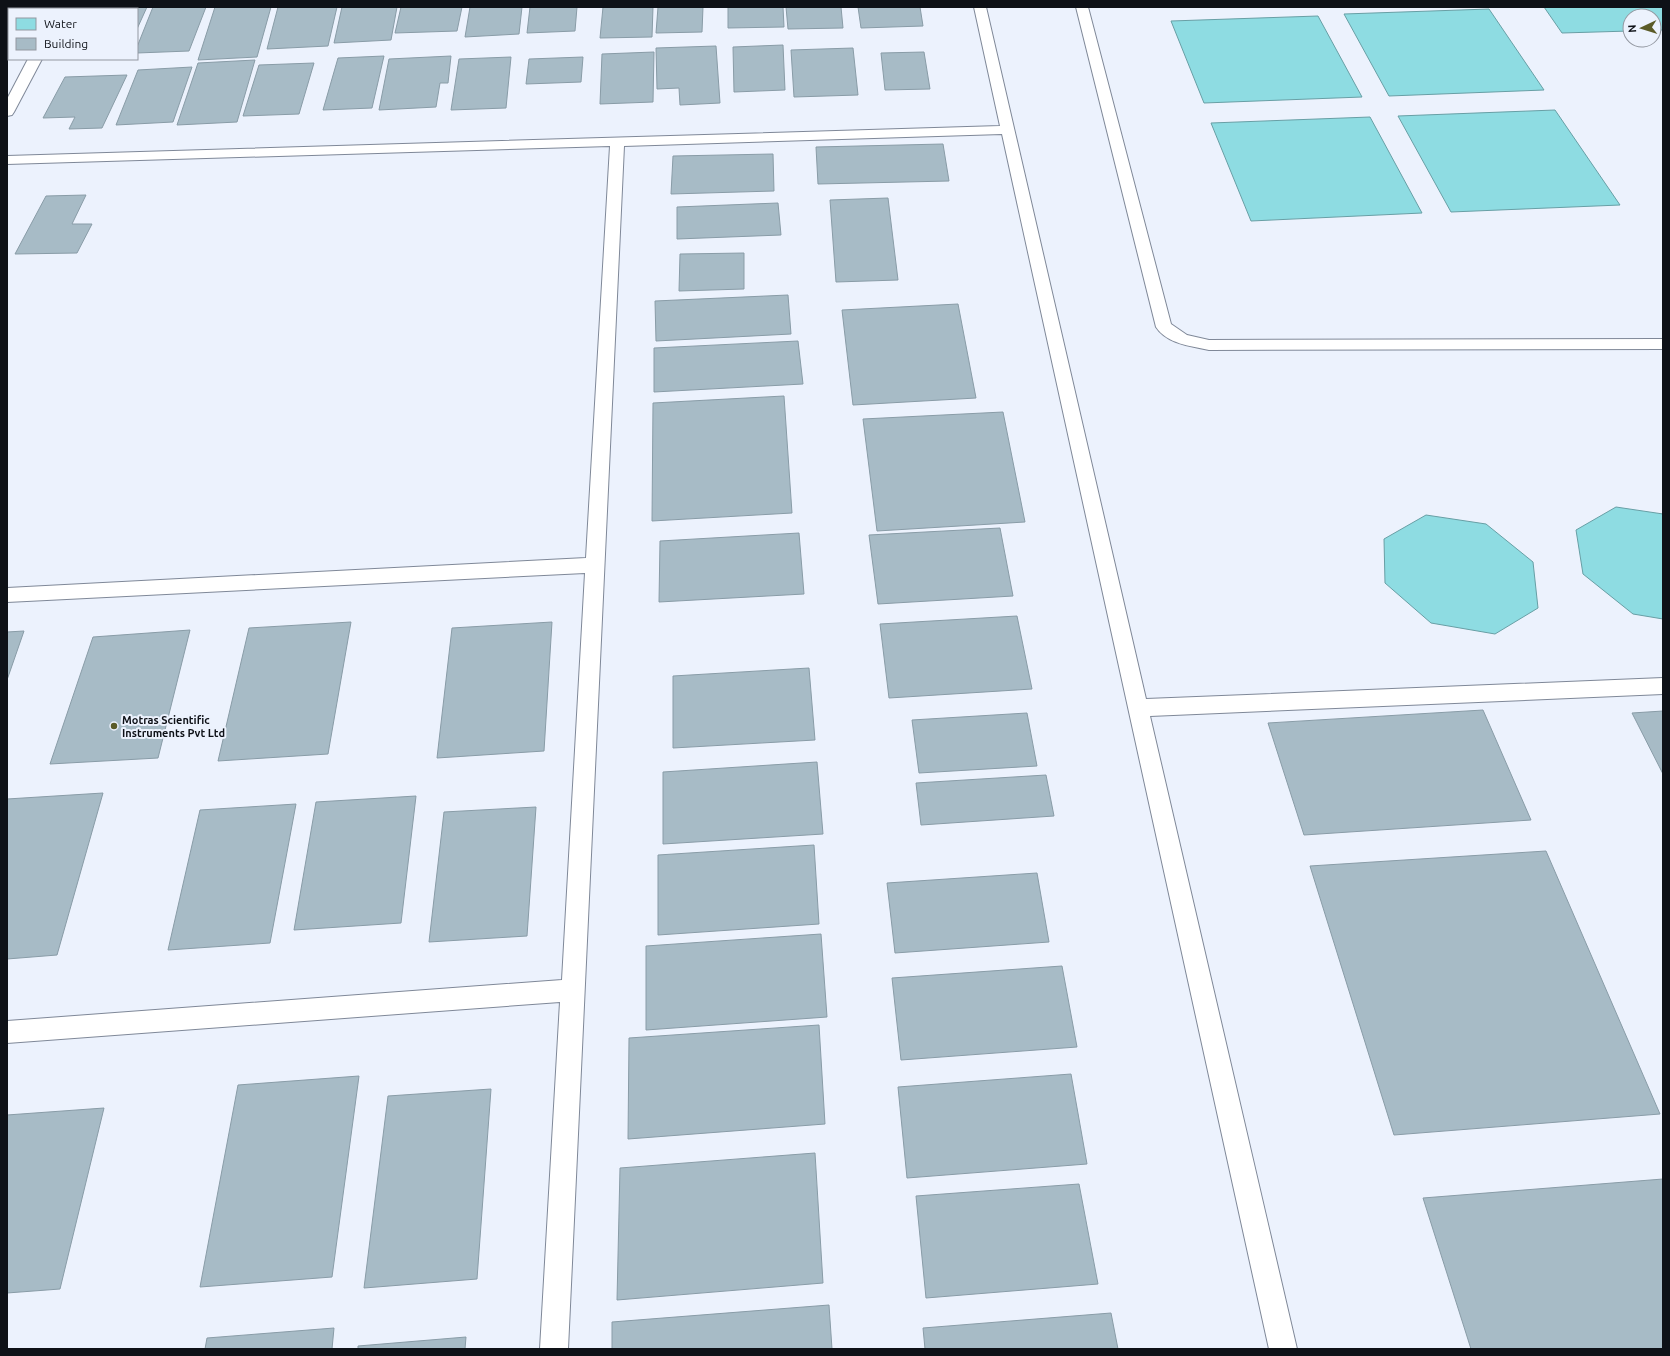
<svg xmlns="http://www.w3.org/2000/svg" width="1670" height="1356" font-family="Ubuntu,sans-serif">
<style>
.water{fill:#8edce2;stroke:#689fa5}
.building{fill:#a7bbc6;stroke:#899ca7}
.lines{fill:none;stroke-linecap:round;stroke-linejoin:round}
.lane-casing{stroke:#7f8898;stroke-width:2}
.lane{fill:#fff;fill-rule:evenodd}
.poi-dot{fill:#5b5b28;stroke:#ecf2fd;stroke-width:1.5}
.labels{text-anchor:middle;stroke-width:4;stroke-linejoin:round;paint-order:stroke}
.poi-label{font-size:11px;font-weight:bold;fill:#0e1117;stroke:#ecf2fd;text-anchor:start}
</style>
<rect width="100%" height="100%" fill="#ecf2fd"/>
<g class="water">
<polygon points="1544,7 1663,7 1663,30 1654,30 1654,16 1630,16 1630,31 1562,33"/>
<polygon points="1489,9 1544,90 1389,96 1344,14"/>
<polygon points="1318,16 1362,97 1204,103 1171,21"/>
<polygon points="1555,110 1620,205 1451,212 1398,116"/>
<polygon points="1370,117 1422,213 1251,221 1211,123"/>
<polygon points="1616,507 1663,514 1663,619 1633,614 1583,574 1576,530"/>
<polygon points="1426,515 1486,524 1533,562 1538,608 1495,634 1431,623 1385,583 1384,539"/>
</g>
<g class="building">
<polygon points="93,7 147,7 137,29 137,9 92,9"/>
<polygon points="153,7 206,7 189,51 137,53 137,47"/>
<polygon points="215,7 271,7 257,57 198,60"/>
<polygon points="278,7 337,7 328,46 267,49"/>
<polygon points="342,7 397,7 391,40 334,43"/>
<polygon points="401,7 462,7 457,31 395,33"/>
<polygon points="470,7 522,7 519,34 465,37"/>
<polygon points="530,7 577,7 575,31 527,33"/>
<polygon points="603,7 653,7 652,37 600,38"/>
<polygon points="658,7 703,7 702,32 656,33"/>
<polygon points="728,7 783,7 784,27 728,28"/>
<polygon points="786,7 841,7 843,28 788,29"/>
<polygon points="858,7 920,7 923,26 861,28"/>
<polygon points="783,45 785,90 734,92 733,47"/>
<polygon points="716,46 720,103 680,105 679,88 657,89 656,48"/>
<polygon points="853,48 858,95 794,97 791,50"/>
<polygon points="654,52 653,102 600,104 602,54"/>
<polygon points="924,52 930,89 885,90 881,53"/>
<polygon points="384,56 372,108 323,110 338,58"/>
<polygon points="451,56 448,83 440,83 436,107 379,110 389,59"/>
<polygon points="511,57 506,108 451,110 459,59"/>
<polygon points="583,57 581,82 526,84 529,59"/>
<polygon points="255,60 237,122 177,125 198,63"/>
<polygon points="314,63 299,114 243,116 259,65"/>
<polygon points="192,67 173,122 116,125 138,70"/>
<polygon points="127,75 102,128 69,129 75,117 43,118 65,77"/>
<polygon points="943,144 949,181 818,184 816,147"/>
<polygon points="773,154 774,191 671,194 673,156"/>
<polygon points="86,195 72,224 92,224 77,253 15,254 46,196"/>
<polygon points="888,198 898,280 836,282 830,200"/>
<polygon points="778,203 781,235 677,239 677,207"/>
<polygon points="744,253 744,289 679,291 680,254"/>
<polygon points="788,295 791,334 656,341 655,301"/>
<polygon points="958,304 976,398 853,405 842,310"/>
<polygon points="798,341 803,384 654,392 654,348"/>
<polygon points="784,396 792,513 652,521 653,403"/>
<polygon points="1003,412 1025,522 877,531 863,419"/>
<polygon points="1000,528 1013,596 878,604 869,535"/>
<polygon points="799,533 804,594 659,602 660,541"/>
<polygon points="1017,616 1032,689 889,698 880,624"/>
<polygon points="351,622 328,754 218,761 249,628"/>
<polygon points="552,622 544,751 437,758 452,628"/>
<polygon points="190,630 158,758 50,764 93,637"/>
<polygon points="24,631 7,680 7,632"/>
<polygon points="809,668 815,740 673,748 673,676"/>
<polygon points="1483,710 1531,820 1304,835 1268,723"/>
<polygon points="1663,711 1663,774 1632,713"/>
<polygon points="1027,713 1037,766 919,773 912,720"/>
<polygon points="817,762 823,834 663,844 663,772"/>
<polygon points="1046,775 1054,816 921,825 916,783"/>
<polygon points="103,793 57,955 7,959 7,799"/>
<polygon points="416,796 401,923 294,930 316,802"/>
<polygon points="296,804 270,943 168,950 200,810"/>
<polygon points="536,807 527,936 429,942 444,812"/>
<polygon points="814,845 819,924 658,935 658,855"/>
<polygon points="1546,851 1660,1114 1394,1135 1310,866"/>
<polygon points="1037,873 1049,942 895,953 887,883"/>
<polygon points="821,934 827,1017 646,1030 646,946"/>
<polygon points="1062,966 1077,1047 901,1060 892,978"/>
<polygon points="819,1025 825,1124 628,1139 629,1038"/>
<polygon points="1071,1074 1087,1164 907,1178 898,1087"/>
<polygon points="359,1076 332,1277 200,1287 238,1085"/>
<polygon points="491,1089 477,1279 364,1288 388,1096"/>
<polygon points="104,1108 60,1289 7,1293 7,1115"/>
<polygon points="815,1153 823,1283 617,1300 620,1168"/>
<polygon points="1663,1179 1663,1349 1471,1349 1423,1198"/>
<polygon points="1079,1184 1098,1284 926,1298 916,1196"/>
<polygon points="829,1305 832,1349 612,1349 612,1322"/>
<polygon points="1111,1313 1118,1349 925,1349 923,1328"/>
<polygon points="334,1328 332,1349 205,1349 207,1338"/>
<polygon points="466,1337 465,1349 358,1349 358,1346"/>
</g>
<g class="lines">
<g class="lane-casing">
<g id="lane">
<polygon points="57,7 69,7 68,9 56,9"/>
<polygon points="974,7 986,7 1146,699 1663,678 1663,694 1150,716 1297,1349 1269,1349 1002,134 624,146 568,1349 540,1349 560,1002 7,1043 7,1021 562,980 585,573 7,602 7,588 586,558 610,146 7,164 7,156 1000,126"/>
<path d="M1076 7H1088L1171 324 1187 335 1209 340 1663 339V349L1209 350C1191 346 1167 344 1156 327Z"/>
<polygon points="28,59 42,59 14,112 12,115 7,116 7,99"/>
</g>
</g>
<use href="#lane" class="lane"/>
</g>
<circle class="poi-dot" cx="114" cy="726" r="4"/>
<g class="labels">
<g class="poi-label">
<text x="122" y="724">Motras Scientific<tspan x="122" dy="13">Instruments Pvt Ltd</tspan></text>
</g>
</g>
<rect width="1670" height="1356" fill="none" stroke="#0e1117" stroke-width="16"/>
<rect x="8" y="8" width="130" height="52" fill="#ecf2fd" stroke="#9398a1"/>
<rect x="16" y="18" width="20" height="12" fill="#8edce2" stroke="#9398a1"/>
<text x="44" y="28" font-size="12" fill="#0e1117">Water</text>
<rect x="16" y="38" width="20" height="12" fill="#a7bbc6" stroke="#9398a1"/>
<text x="44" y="48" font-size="12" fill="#0e1117">Building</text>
<g transform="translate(1642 28) rotate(266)"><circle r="19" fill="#ecf2fd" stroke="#9398a1"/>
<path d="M0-3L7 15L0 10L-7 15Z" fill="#5b5b28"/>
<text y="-6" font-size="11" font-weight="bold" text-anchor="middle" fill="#0e1117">N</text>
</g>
</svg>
